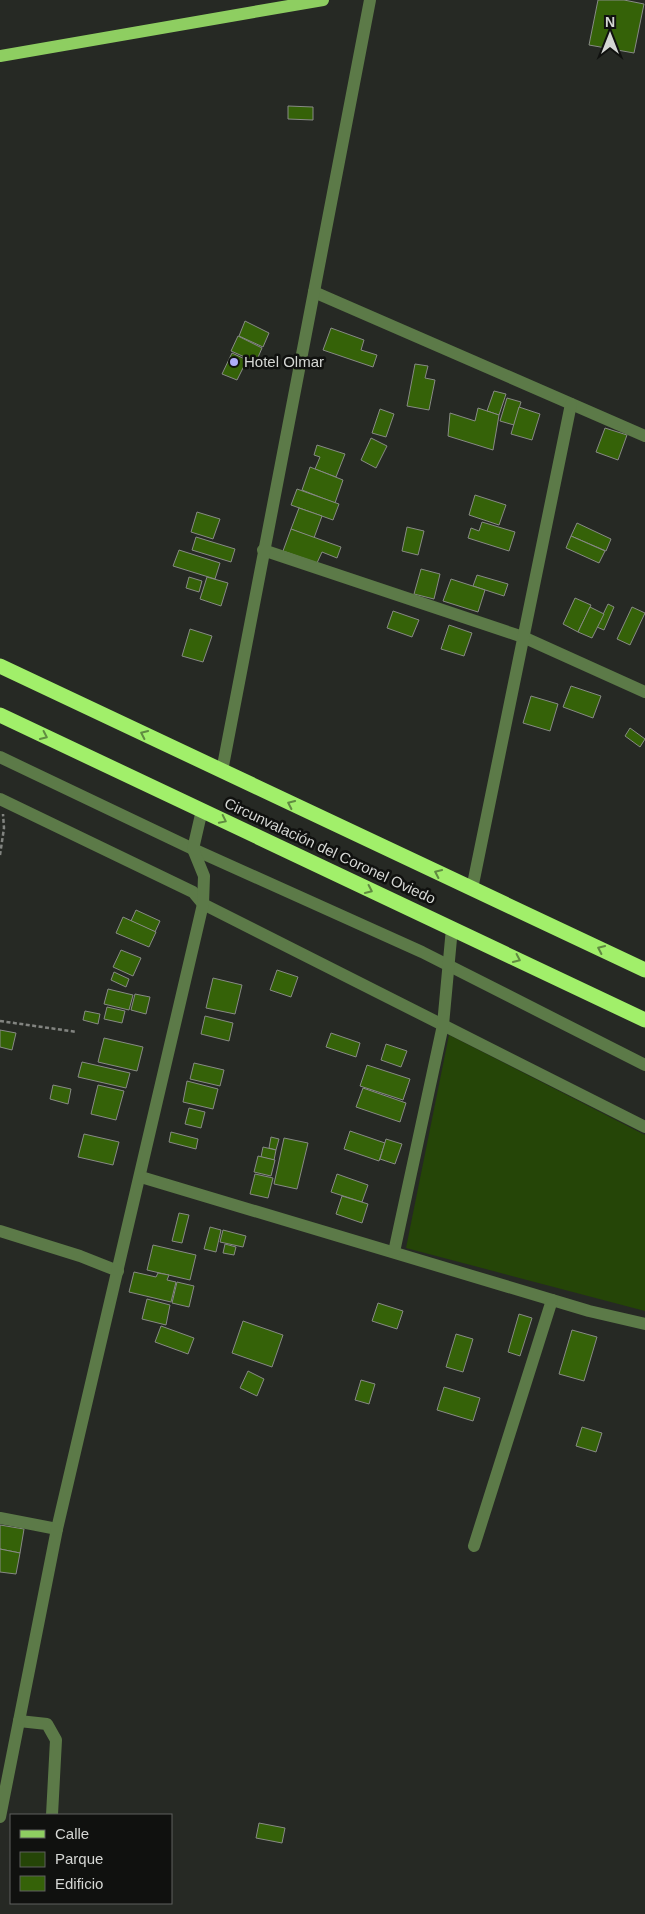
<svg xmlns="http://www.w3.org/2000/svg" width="645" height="1914" font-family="Helvetica,sans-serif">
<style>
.green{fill:#254507}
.building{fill:#356208;stroke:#878a85}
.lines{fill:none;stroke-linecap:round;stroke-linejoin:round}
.path{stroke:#828480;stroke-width:2.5;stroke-dasharray:4 2.5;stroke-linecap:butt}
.minor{stroke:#5c7a48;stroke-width:12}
.major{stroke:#8ece61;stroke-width:12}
.highway{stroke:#a1ef6a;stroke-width:15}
.oneway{stroke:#608b41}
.poi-dot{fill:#afaefa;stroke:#10110f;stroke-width:2}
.labels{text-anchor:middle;stroke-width:5;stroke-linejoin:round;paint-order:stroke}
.poi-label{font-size:15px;fill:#d5d7d4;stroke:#10110f;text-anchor:start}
.street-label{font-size:15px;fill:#d5d7d4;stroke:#10110f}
</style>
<rect width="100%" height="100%" fill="#262924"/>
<polygon class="green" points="449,1035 645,1135 645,1311 406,1248"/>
<g class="building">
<polygon points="598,0 624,0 644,4 634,53 589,45"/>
<polygon points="288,106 313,107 313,120 288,119"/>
<polygon points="245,321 269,333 263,347 239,336"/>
<polygon points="331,328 364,340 361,350 377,355 373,367 323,350"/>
<polygon points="238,336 262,348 256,362 231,351"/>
<polygon points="232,353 247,360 237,380 222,374"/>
<polygon points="415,364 428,366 425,378 435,380 429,410 407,406"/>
<polygon points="494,391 506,394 499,415 487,411"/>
<polygon points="507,398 521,402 514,425 500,421"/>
<polygon points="519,407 540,414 532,440 511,434"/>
<polygon points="478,408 499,415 493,450 448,436 450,413 475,421"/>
<polygon points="380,409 394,414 386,437 372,433"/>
<polygon points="605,428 627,435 618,460 596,452"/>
<polygon points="371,438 387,446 376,468 361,460"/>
<polygon points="317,445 345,454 336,477 315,469 320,457 314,455"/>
<polygon points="310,467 343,480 335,503 302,490"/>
<polygon points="297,489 339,504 333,520 291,505"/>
<polygon points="475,495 506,505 499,525 469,515"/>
<polygon points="299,508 322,516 314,538 291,529"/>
<polygon points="197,512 220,519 213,539 191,532"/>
<polygon points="482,522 515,532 509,551 468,538 471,528 479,531"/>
<polygon points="577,523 611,539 606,551 571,536"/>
<polygon points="407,527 424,531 418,555 402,551"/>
<polygon points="291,529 341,547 337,558 322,552 317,563 283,551"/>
<polygon points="571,536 605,551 599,563 566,548"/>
<polygon points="196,537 235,549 231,562 192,550"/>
<polygon points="179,550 220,563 215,579 173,566"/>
<polygon points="421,569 440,574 434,599 414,594"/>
<polygon points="477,575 508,584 504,596 473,586"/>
<polygon points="189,577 202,581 199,592 186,588"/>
<polygon points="207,577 228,583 221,606 200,599"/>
<polygon points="451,579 485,590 478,612 443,601"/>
<polygon points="575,598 591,605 578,632 563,624"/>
<polygon points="608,604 614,607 604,630 597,627"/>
<polygon points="590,607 604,614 592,638 578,632"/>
<polygon points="632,607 645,613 630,645 617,639"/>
<polygon points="393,611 419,620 412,637 387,628"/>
<polygon points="449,625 472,633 464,656 441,649"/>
<polygon points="190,629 212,636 203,662 182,656"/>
<polygon points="571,686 601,696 593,718 563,707"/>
<polygon points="531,696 558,704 550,731 523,723"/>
<polygon points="630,728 645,739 640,747 625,736"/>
<polygon points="136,910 160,921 155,932 131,921"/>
<polygon points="123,917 156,932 149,947 116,933"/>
<polygon points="121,950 141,958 133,976 113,967"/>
<polygon points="277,970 298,977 291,997 270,990"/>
<polygon points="114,972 129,979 126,987 111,980"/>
<polygon points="213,978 242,985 235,1014 206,1008"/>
<polygon points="108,989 133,995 129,1010 104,1004"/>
<polygon points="135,994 150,997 146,1014 131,1010"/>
<polygon points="107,1007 125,1011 122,1023 104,1019"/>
<polygon points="85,1011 100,1014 98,1024 83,1020"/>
<polygon points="205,1016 233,1023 229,1041 201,1034"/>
<polygon points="0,1030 16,1033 12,1050 0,1047"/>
<polygon points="331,1033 360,1043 356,1057 326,1047"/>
<polygon points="104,1038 143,1047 137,1071 98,1062"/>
<polygon points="386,1044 407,1051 401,1067 381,1060"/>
<polygon points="82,1062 130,1073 126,1088 78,1077"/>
<polygon points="194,1063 224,1070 220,1086 190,1079"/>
<polygon points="367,1065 410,1079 403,1100 360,1086"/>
<polygon points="187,1081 218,1089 213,1109 183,1102"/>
<polygon points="53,1085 71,1089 68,1104 50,1099"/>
<polygon points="98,1085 124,1091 116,1120 91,1114"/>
<polygon points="363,1088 406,1103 400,1122 356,1107"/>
<polygon points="189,1108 205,1112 201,1128 185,1124"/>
<polygon points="350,1131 385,1143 379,1161 344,1149"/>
<polygon points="171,1132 198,1139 196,1149 169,1142"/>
<polygon points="84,1134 119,1142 113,1165 78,1157"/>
<polygon points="271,1137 279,1139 276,1150 269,1148"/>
<polygon points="284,1138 308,1143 297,1189 274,1184"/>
<polygon points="386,1139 402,1144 395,1164 380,1159"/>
<polygon points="263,1147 276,1150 274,1160 261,1157"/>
<polygon points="258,1156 275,1160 271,1176 254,1172"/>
<polygon points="255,1174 273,1178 268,1198 250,1194"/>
<polygon points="337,1174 368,1185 362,1202 331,1192"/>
<polygon points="342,1196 368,1204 362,1223 336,1214"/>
<polygon points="179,1213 189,1215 182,1243 172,1241"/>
<polygon points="210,1227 221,1230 216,1252 204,1249"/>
<polygon points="223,1230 246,1236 243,1247 220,1242"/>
<polygon points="225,1244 236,1247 234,1255 223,1253"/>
<polygon points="153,1245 196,1255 190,1280 147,1270"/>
<polygon points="134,1272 156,1277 158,1273 169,1275 167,1280 176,1282 171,1302 129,1292"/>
<polygon points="177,1282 194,1286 189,1307 172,1303"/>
<polygon points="147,1299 170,1305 166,1325 142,1319"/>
<polygon points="378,1303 403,1311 397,1329 372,1321"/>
<polygon points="519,1314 532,1318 520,1356 508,1352"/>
<polygon points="243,1321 283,1335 272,1367 232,1353"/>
<polygon points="161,1326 194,1338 188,1354 155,1342"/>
<polygon points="572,1330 597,1337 584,1381 559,1374"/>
<polygon points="456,1334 473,1339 463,1372 446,1367"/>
<polygon points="248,1371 264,1379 257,1396 240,1388"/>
<polygon points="361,1380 375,1384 369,1404 355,1400"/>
<polygon points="444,1387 480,1398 473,1421 437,1410"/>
<polygon points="582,1427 602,1433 596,1452 576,1446"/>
<polygon points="0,1525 24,1529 20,1553 0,1549"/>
<polygon points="0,1549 20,1553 16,1574 0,1572"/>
<polygon points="259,1823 285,1828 282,1843 256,1838"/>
</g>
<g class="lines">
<g class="path">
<polyline points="0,855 4,828 3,814"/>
<polyline points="0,1021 77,1032"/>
</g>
<g class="minor">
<polyline points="314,292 645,436"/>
<polyline points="263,550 523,637 645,692"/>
<polyline points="0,757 193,849 422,952 645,1065"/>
<polyline points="222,771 370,0"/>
<polyline points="0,799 193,892 203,904 645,1127"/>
<polyline points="472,889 571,404"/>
<polyline points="141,1177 589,1311 645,1324"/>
<polyline points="0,1231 80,1256 118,1271"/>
<polyline points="394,1252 443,1025 452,928"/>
<polyline points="0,1518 57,1529"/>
<polyline points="474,1546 552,1300"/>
<polyline points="19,1721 47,1724 56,1740 52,1815"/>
<polyline points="0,1817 57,1529 203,904 204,876 193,849 202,810"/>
</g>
<polyline class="major" points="0,56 323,0"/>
<g class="highway">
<polyline points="0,666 645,970"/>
<polyline points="0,715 645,1020"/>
</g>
</g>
<defs><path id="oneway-chevron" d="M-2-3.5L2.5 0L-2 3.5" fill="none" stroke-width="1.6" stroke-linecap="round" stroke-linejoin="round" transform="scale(1.25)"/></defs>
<g class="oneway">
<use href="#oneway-chevron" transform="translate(144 734) rotate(-155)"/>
<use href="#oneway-chevron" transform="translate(44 736) rotate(25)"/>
<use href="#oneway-chevron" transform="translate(291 804) rotate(-155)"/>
<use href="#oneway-chevron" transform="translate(223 820) rotate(26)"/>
<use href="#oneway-chevron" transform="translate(438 873) rotate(-155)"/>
<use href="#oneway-chevron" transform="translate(369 890) rotate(25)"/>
<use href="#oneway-chevron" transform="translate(601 949) rotate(-155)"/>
<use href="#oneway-chevron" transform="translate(517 959) rotate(25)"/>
</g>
<circle class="poi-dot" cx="234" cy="362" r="5"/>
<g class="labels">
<g class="poi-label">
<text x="244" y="367">Hotel Olmar</text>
</g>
<g class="street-label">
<text transform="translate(330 851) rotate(25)" y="5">Circunvalación del Coronel Oviedo</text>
</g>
</g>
<rect x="10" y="1814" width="162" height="90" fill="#10110f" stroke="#5f605e"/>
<rect x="20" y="1830" width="25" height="8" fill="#8ece61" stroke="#5f605e"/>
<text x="55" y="1839" font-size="15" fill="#d5d7d4">Calle</text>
<rect x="20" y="1852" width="25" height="15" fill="#254507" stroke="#5f605e"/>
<text x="55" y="1864" font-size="15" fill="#d5d7d4">Parque</text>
<rect x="20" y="1876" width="25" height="15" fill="#356208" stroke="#5f605e"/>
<text x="55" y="1889" font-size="15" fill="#d5d7d4">Edificio</text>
<g transform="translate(610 35)" stroke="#10110f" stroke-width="4" paint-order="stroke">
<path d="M0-4L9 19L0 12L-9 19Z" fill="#d5d7d4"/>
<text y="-8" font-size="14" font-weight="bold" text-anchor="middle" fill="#d5d7d4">N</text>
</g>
</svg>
